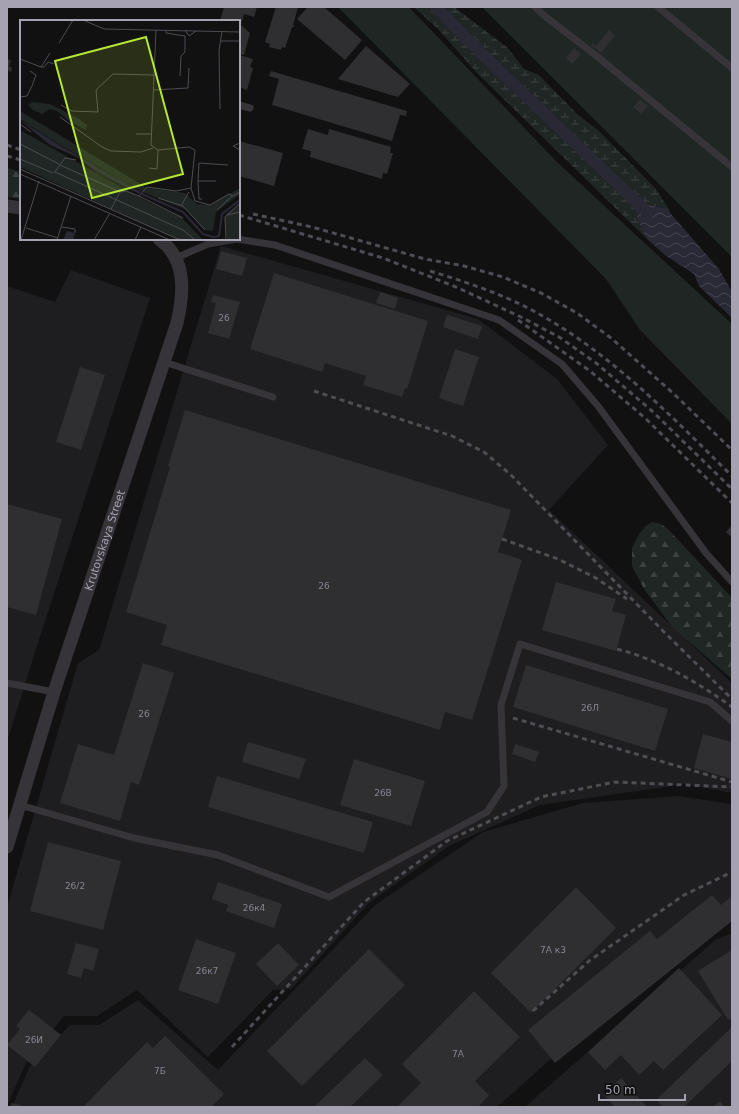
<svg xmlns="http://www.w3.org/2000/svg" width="739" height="1114" font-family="'DejaVu Sans',sans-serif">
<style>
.built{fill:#1e1d1f}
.forest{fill:url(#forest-firs)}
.wetland{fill:url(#wetland-marsh)}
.garden{fill:#1f2624}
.water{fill:url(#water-waves)}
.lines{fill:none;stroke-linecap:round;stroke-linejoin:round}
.canal{stroke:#292835;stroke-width:12}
.building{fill:#2f2e31}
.service{stroke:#363439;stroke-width:7}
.minor{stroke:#363439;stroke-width:13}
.rail{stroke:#4f4c54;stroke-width:3;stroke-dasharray:5 4;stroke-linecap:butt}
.labels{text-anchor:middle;stroke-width:3;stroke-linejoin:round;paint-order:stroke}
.number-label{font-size:9px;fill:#898592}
.street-label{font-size:11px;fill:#a7a2b2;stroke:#0c0c0d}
.inset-river{fill:none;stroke:#292835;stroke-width:2}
.inset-road{fill:none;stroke:#4d4b52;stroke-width:1}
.view{fill:#b5e734;fill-opacity:0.15;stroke:#b5e734;stroke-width:2}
.inset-edge{fill:none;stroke:#a7a2b2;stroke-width:2}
</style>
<defs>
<pattern id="forest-firs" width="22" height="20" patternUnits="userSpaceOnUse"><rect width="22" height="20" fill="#1f2624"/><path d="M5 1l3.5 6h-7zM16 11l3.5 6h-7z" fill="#3d4241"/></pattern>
<pattern id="wetland-marsh" width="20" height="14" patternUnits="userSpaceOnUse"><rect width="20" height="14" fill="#1f2624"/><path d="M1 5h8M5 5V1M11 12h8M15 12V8" fill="none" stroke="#3d4241"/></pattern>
<pattern id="water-waves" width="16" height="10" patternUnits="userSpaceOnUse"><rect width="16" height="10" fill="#292835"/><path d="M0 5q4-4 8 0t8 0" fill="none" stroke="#454450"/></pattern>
</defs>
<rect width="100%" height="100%" fill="#111112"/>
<g class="built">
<polygon points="221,246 478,319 557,379 608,445 549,510 732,683 732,793 686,784 540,805 449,846 369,903 291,989 273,990 208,1057 137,990 97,1016 64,1016 26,1063 7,1106 7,907 78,663 99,650"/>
<polygon points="71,270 150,298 36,649 7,742 7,286 55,302"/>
<polygon points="679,796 732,804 732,908 580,1033 497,1107 12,1107 29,1068 70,1025 99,1025 138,1000 218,1070 375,905 483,832 583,803"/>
<polygon points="732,933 732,1107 525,1107 715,940"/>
</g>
<g class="forest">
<polygon points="7,168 21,172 21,199 7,197"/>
<polygon points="652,522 661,524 668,529 732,598 732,679 673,628 644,589 632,566 632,548 639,534 645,527"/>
</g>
<path class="wetland" d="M414 7H454L508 48 524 69 539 75 577 114 599 131 656 189 668 208C656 208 646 202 634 201L638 220 646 238 477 73 438 29Z"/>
<g class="garden">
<polygon points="338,7 409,7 556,161 732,324 732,424 640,330 606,279"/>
<polygon points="482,7 732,7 732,257"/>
</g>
<path class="water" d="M633 201C645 202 656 208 668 208L671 214 719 269 732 292V318L699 286 694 274 665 255 646 238 638 220Z"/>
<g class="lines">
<polyline class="canal" points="436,7 477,49 648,213"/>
</g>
<g class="building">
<polygon points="224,7 257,7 254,17 244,14 241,25 250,33 244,55 239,54 239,21 220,21"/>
<polygon points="276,7 298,7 293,25 294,25 294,27 292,27 285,48 282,47 281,50 269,47 270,44 265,42"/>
<polygon points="308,7 324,7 362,40 345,60 297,19"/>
<polygon points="609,30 615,36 601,53 591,45 592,43 596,46"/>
<polygon points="366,46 410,84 398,97 338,79"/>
<polygon points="574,48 581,54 572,64 566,58"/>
<polygon points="239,55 253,59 250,67 253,68 247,90 239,87"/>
<polygon points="7,59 11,60 9,67 12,67 11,72 7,70"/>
<polygon points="271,71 407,111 406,116 400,115 392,141 272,105 279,79 269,76"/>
<polygon points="640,99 648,106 641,114 633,107"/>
<polygon points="308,129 328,135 329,129 391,147 390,153 393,153 387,174 383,173 382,179 310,157 311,151 302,149"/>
<polygon points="239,141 283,153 274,186 239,176"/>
<polygon points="221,251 247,258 242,276 216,269"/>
<polygon points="274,273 428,321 407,389 405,388 402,397 363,385 366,376 325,363 322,372 250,349"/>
<polygon points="380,292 398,298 395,309 376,303"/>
<polygon points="213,295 240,302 229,339 208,333 216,303 211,302"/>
<polygon points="447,315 482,326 478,339 443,327"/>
<polygon points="455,349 479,357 463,406 439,398"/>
<polygon points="80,367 105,375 81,450 56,442"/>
<polygon points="185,410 511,510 498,552 522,560 472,720 445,712 440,730 161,645 167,625 126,612 170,467 168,466"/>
<polygon points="7,504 62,519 36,615 7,607"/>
<polygon points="732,525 732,538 726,532"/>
<polygon points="556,582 616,599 612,611 626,615 616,651 542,630"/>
<polygon points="143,663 174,673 139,785 131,782 120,821 60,803 78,744 114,755"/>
<polygon points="526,665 668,709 655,751 513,707"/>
<polygon points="703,734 732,742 732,779 694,768"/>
<polygon points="248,742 306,759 299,779 242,762"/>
<polygon points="515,744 539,752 535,762 512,754"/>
<polygon points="354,759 425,781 411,826 340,805"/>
<polygon points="217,776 373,822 364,853 208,807"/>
<polygon points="48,842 121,861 103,930 30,911"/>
<polygon points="218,882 282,904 274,928 226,911 228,905 212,899"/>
<polygon points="576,887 616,928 531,1013 491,973"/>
<polygon points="712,895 721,905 732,896 732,921 555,1063 528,1030 650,931 657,939"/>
<polygon points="196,939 236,953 218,1004 178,990"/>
<polygon points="76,943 99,949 93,971 84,968 81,978 67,974"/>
<polygon points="278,943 299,965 277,986 256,964"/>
<polygon points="369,949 405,985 302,1086 267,1051"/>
<polygon points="732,950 732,1018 728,1020 698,971"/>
<polygon points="679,968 722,1015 663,1070 654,1061 639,1075 621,1055 605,1070 588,1052"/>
<polygon points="474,991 520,1037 475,1081 489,1095 478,1107 397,1107 421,1083 402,1064"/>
<polygon points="29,1010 61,1035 35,1067 7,1045 20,1029 16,1026"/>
<polygon points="732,1027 732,1061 684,1107 663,1107 656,1100"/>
<polygon points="165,1036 224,1094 211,1107 83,1107 147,1042 153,1048"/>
<polygon points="365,1058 383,1075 350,1107 314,1107"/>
<polygon points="621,1078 647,1107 615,1107 603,1094"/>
<polygon points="720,1101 725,1107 713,1107"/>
<polygon points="11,1103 21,1105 20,1107 10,1107"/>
</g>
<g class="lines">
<g class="service">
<polyline points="535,7 546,17 594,54 732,167"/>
<polyline points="658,7 732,68"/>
<polyline points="239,105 250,108"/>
<polyline points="176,258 208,244 237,239 275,245 499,320 562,364 598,406 706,553 732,582"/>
<polyline points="164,362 273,397"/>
<polyline points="7,683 54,692"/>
<polyline points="20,805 134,838 218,855 329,897 487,812 504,786 501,705 520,644 710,702 732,721"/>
</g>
<g class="minor">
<polyline points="7,206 21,208"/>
<path id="s1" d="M7 847 54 692 177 323C184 293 187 259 159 239"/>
</g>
<g class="rail">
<polyline points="7,145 21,150"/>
<polyline points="7,156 21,160"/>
<polyline points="253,214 312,227 425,259 464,266 503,277 541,293 577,313 611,338 674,394 732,450"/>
<polyline points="239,215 383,258 456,287 521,317 559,337 596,363 652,411 732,489"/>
<path d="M430 271C463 281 496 292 526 307 606 348 669 414 732 476"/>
<polyline points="518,320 590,371 645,418 732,503"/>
<polyline points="314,391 452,436 484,452 511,475 663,631 732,699"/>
<polyline points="502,539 558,559 596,578 627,599"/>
<path d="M617 649C659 660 696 681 732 707"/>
<polyline points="513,718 732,782"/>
<polyline points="533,1011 589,961 684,895 732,872"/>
<polyline points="232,1047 364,902 447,841 541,797 615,782 732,787"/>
</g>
</g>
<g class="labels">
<g class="number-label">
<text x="224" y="321">26</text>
<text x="324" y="589">26</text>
<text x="590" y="711">26Л</text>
<text x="144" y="717">26</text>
<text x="383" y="796">26В</text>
<text x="75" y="889">26/2</text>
<text x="254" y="911">26к4</text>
<text x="553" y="953">7А к3</text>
<text x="207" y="974">26к7</text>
<text x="34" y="1043">26И</text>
<text x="458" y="1057">7А</text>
<text x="160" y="1074">7Б</text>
</g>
<g class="street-label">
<text dy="4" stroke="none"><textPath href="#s1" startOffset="322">Krutovskaya Street</textPath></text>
</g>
</g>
<g transform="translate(20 20)">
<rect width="220" height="220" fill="#111112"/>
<path d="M12 82 30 84 59 99 67 105 66 110 49 101 37 91 29 89 22 94 13 90 8 85Z" fill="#1f2624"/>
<path d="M76 146 102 160 121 172 112 171 76 152 74 150H78Z" fill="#1f2624"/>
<path d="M0 91 127 168 165 173 177 184 190 185 220 168V174L196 192 193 211 185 210 167 190 123 172 43 127 0 99ZM0 110 128 182 160 196 183 220H159L0 147ZM220 184V220H207L205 199 207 193Z" fill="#1f2624"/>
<path d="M0 100 42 127 76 146 78 150H74L59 138 30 125ZM47 211 55 213 53 220H43Z" fill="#292835"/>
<path class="inset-river" d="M76 149 120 173M122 174 163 192 183 214 194 217 199 216 202 194 220 180"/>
<path class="inset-road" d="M63 0 84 9 220 12M148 0H177M136 10 131 125 138 130 169 127 175 130 171 168 175 181 190 185 209 174 213 176 220 172M146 10V13L165 16V32L161 36 160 56M165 10 169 16 176 11M201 21H220M39 23 53 0M0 39 21 47 30 33M21 47H24L28 42 34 44M133 70 168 68 169 48M0 77 7 76 12 66 16 55 10 51M41 85 52 91 78 92 76 70 93 54 134 55M200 89 199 31 202 11M40 97 82 127 91 131 121 132 133 128M0 104 11 112M116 114H131M220 123 213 126 220 130M0 124 39 144M0 139 33 153M179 143 178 161H196M179 143 208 145M40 145 100 172 106 171 119 176 127 167 156 171 171 168M129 148 137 149 138 130M0 149 160 220M35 152 163 210 175 220M34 153 45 138 56 140M0 154 150 220M178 161 179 179H182M119 176 163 198M138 178 163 186 185 210M161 186 169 172M91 189 100 172M197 190 212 176M207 195 220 192M42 207 55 209V213M6 208 38 218M1 220 19 161M37 220 51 176M74 220 90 193M115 220 121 207M206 220 205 197 220 183"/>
<path class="view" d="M126 17 163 154 72 178 35 41Z"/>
<rect width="220" height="220" class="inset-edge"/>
</g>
<rect width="739" height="1114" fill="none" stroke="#a7a2b2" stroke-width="16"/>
<path d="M599 1094v6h86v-6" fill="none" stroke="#a7a2b2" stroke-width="2"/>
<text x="605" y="1094" font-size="12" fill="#a7a2b2" stroke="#0c0c0d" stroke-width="3" paint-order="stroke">50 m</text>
</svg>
